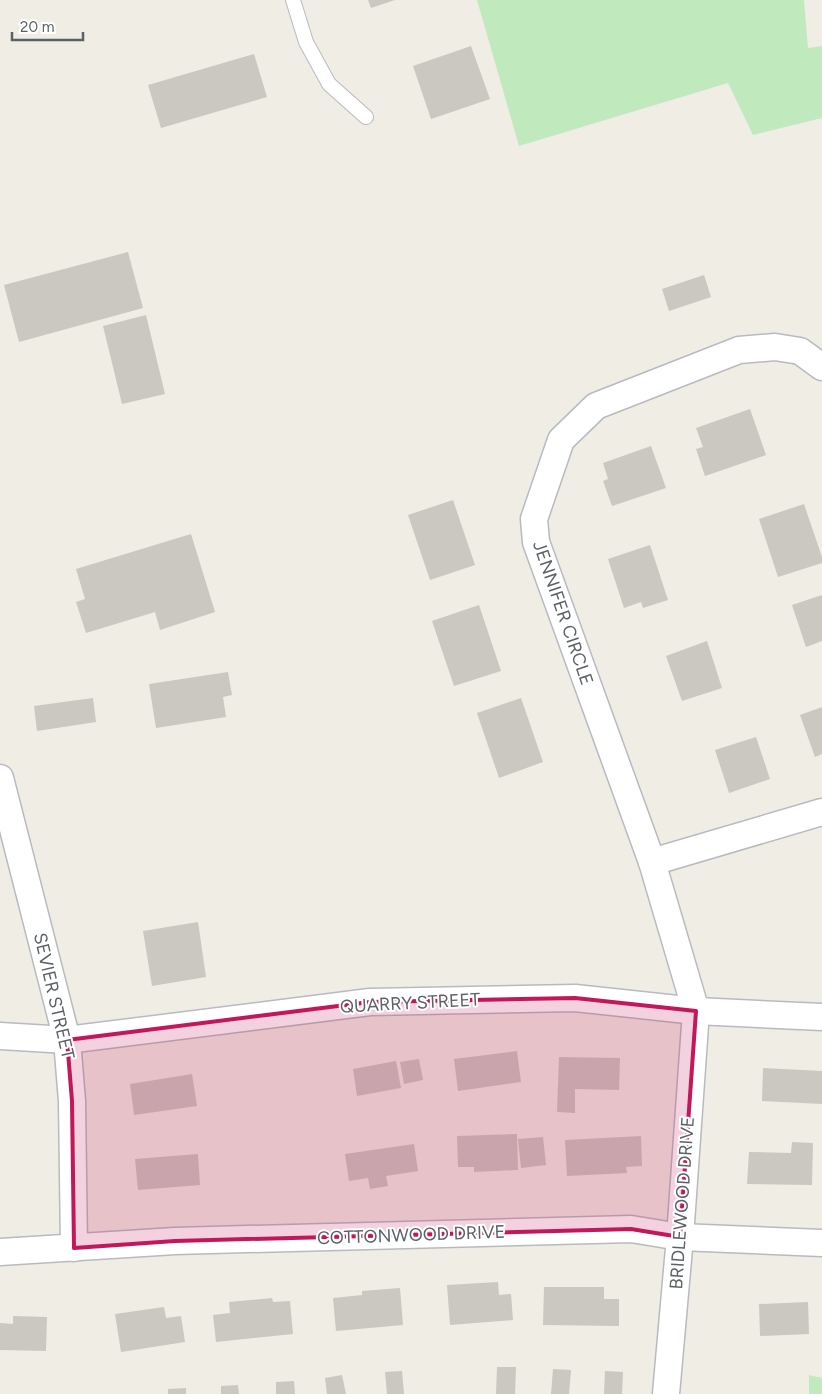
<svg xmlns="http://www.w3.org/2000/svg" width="822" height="1394" font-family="Figtree,sans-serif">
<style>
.green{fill:#c0eabe}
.building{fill:#cbc7c1}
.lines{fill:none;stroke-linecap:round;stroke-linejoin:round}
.service-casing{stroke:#b7bbbf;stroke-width:16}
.minor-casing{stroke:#b7bbbf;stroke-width:29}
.service{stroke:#fff;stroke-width:14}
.minor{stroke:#fff;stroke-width:26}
.marked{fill:#c2185b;fill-opacity:0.2;stroke:#c2185b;stroke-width:4;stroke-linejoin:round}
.labels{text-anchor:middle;stroke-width:4;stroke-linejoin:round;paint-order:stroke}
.street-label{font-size:18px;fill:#5c6166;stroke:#fff}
</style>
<rect width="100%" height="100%" fill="#f0ede4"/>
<g class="green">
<polygon points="477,0 804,0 808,48 822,46 822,118 753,135 728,83 519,146"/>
<polygon points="809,1375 822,1378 822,1394 809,1394"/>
</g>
<g class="building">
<polygon points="368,0 395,0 371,8"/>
<polygon points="471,46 490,99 431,119 413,66"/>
<polygon points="254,54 267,97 161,128 148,85"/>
<polygon points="128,252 143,308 19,342 4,285"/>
<polygon points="704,275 711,297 669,311 662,289"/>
<polygon points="146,315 165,394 122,404 103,326"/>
<polygon points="750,409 766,455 705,476 696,449 703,447 696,428"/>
<polygon points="651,446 666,488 612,506 603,481 608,479 603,463"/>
<polygon points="453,500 475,565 430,580 408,515"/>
<polygon points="804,504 822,557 822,563 778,577 759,519"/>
<polygon points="191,534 215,612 160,630 155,612 86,633 76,602 85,599 76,569"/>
<polygon points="650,545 668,600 643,608 641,602 624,608 608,559"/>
<polygon points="822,595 822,641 806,647 792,605"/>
<polygon points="479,605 501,671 454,686 432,621"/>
<polygon points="707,641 722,688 682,701 666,656"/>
<polygon points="228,672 232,695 223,697 226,717 156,728 149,684"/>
<polygon points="93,698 96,722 37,731 34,706"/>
<polygon points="521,698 543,762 499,778 477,713"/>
<polygon points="822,707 822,754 815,757 800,715"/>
<polygon points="756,737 770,779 729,793 715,750"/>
<polygon points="198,922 206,977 152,986 143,931"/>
<polygon points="517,1051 521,1082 458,1091 454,1059"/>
<polygon points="559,1057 620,1058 619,1090 575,1089 575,1113 557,1112"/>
<polygon points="419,1059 423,1080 404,1084 400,1062"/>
<polygon points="396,1061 401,1088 357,1096 353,1069"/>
<polygon points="763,1068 822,1071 822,1104 762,1101"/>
<polygon points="192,1074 197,1106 134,1115 130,1084"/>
<polygon points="517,1134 518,1170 474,1172 474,1167 458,1167 457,1136"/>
<polygon points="641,1136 642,1166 626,1167 627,1173 567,1176 565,1140"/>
<polygon points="543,1137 546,1165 521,1168 518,1139"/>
<polygon points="792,1142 813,1143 812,1185 747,1184 749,1152 791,1153"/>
<polygon points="414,1144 418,1171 386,1176 388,1186 370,1189 368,1178 349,1181 345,1154"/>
<polygon points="198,1154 200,1185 138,1190 135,1159"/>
<polygon points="498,1282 499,1295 511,1294 513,1320 450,1325 447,1285"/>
<polygon points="544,1287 604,1287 604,1299 619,1299 619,1326 543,1325"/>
<polygon points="400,1288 403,1325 336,1331 333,1298 362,1295 362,1291"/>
<polygon points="272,1298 273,1302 290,1301 293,1334 216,1342 213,1315 230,1313 229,1302"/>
<polygon points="808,1302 809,1334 760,1336 759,1304"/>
<polygon points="164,1307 166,1318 181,1316 185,1342 121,1352 115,1314"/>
<polygon points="13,1316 47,1317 46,1351 0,1350 0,1323 13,1324"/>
<polygon points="497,1367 516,1367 515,1394 496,1394"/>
<polygon points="553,1369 571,1370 569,1394 551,1394"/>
<polygon points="402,1371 404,1394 387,1394 385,1372"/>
<polygon points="605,1371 623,1372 622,1394 604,1394"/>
<polygon points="342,1375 346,1394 327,1394 325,1378"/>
<polygon points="294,1381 295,1394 276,1394 276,1382"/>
<polygon points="238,1385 239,1394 221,1394 221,1386"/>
<polygon points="186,1388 186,1394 168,1394 168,1389"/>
</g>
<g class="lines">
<g class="service-casing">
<polyline id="service" points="293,0 306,42 329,84 366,117"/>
</g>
<g class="minor-casing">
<g id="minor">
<polyline points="822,367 800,351 775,347 739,350 596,406 561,440 534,519 536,542 652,862 822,812"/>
<polyline points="0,778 67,1040 72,1101 74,1248"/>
<polyline points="652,862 696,1011 680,1237 666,1394"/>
<polyline points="0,1036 67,1040 370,1002 575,998 696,1011 822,1017"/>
<polyline points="0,1252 175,1241 631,1229 680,1237 822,1243"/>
</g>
</g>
<use href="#service" class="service"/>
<use href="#minor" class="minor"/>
</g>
<path class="marked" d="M575 998 696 1011 680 1237 631 1229 175 1241 74 1248 72 1101 67 1040 370 1002Z"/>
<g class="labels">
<g class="street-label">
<text transform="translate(563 613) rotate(71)" y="6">JENNIFER CIRCLE</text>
<text transform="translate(54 996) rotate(77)" y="6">SEVIER STREET</text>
<text transform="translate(410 1003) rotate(-3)" y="6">QUARRY STREET</text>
<text transform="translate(682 1203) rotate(-86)" y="6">BRIDLEWOOD DRIVE</text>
<text transform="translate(411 1235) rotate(-2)" y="6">COTTONWOOD DRIVE</text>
</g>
</g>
<path d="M12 32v8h71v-8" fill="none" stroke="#5c6166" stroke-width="2.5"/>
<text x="20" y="32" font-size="15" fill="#5c6166" stroke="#ffffff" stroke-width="4" paint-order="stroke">20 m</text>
</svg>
